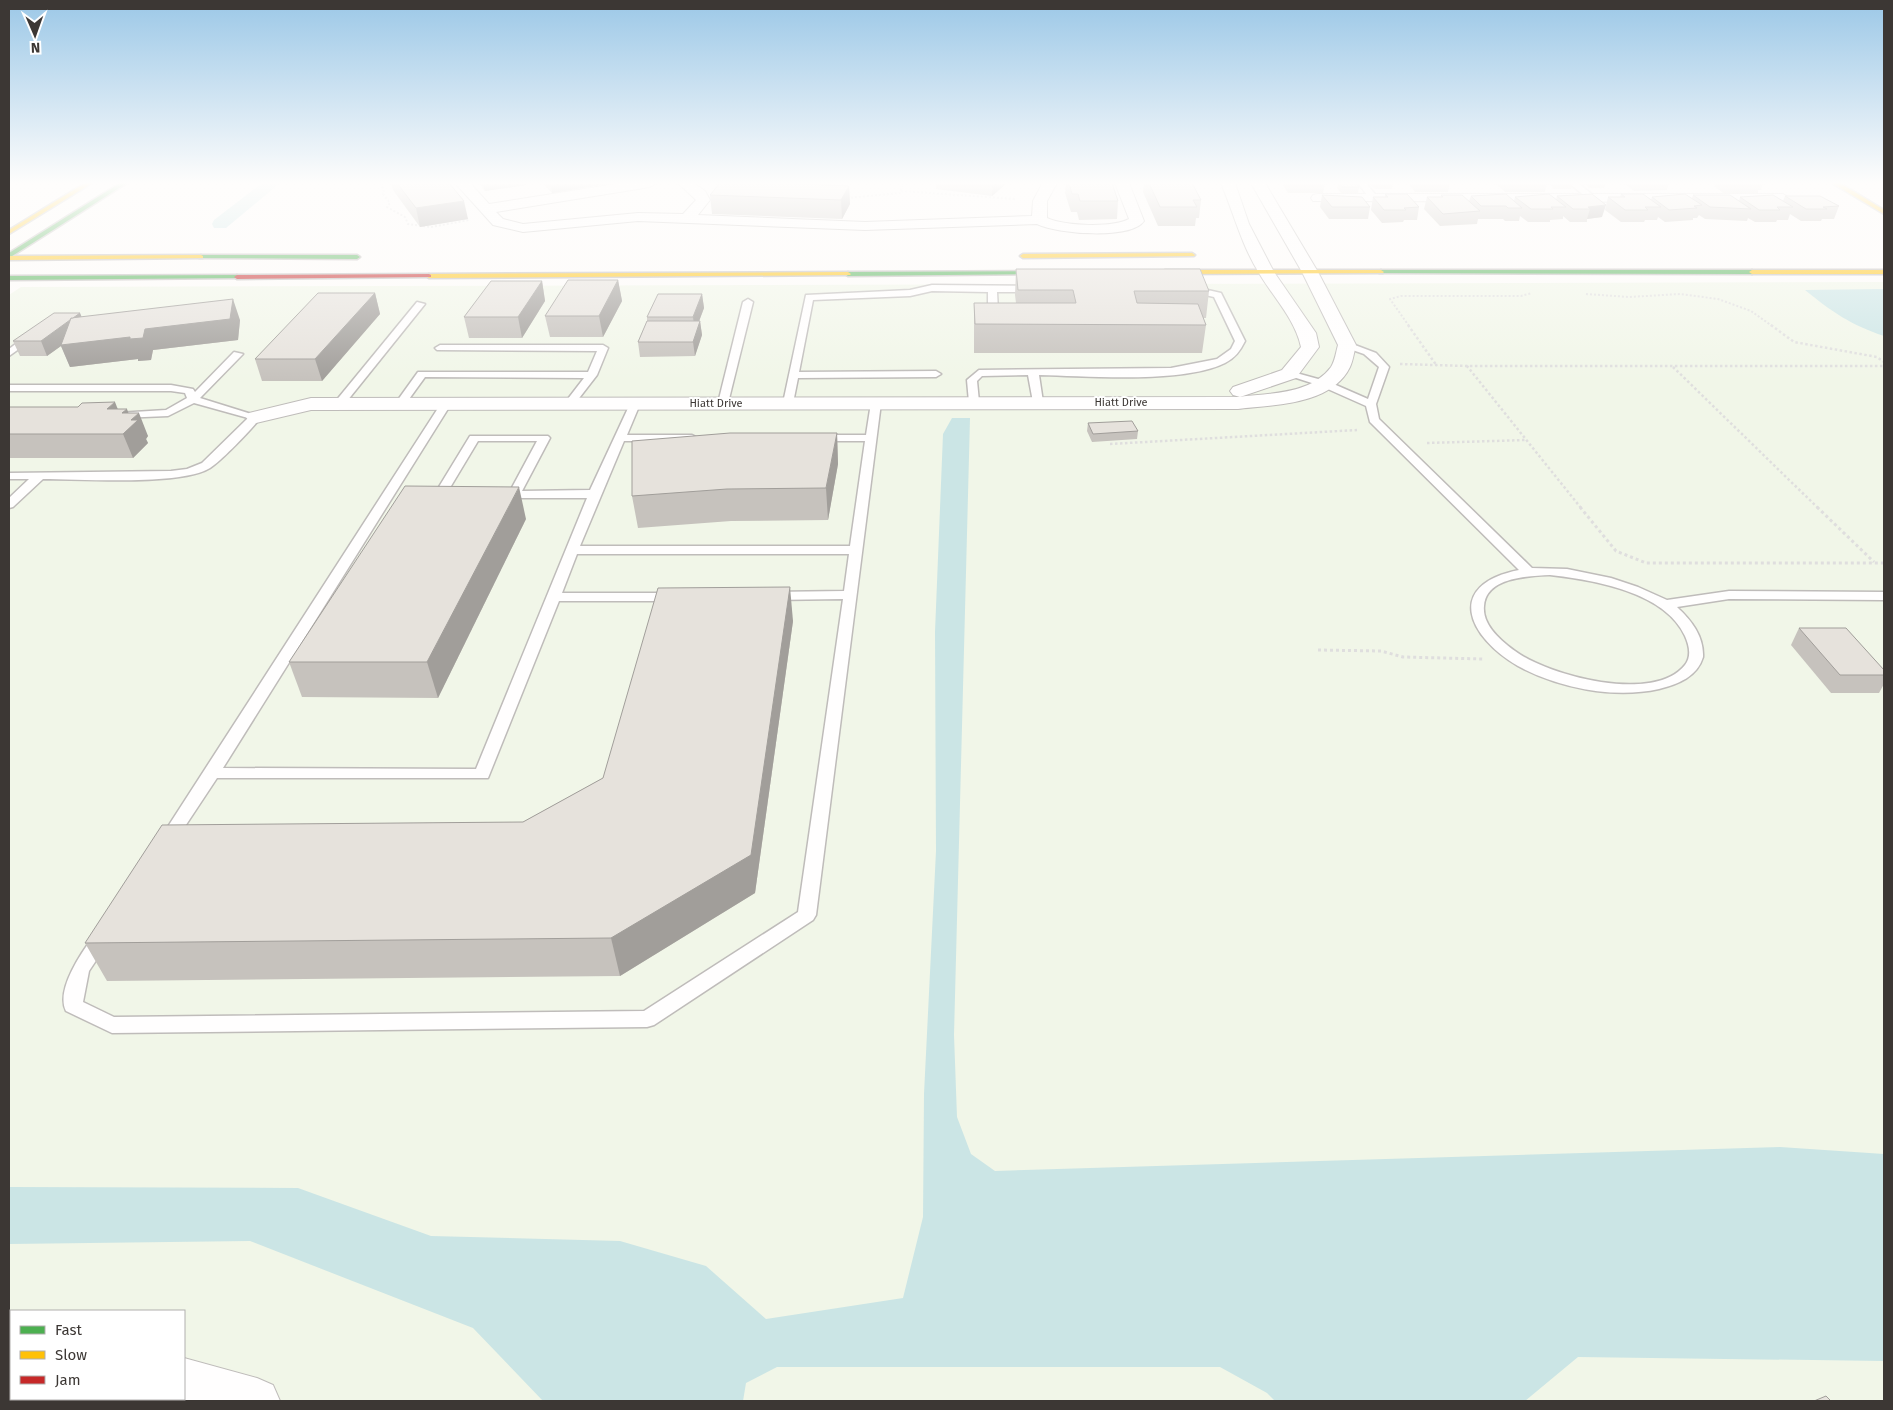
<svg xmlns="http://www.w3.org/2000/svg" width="1893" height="1410" font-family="'Fira Sans',sans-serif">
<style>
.green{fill:#f1f6e8;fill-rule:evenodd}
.water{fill:#cbe5e5}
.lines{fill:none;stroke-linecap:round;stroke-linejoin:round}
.canal{fill:#cbe5e5;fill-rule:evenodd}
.lane-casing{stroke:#bfbcba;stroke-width:3}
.street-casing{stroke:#bfbcba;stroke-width:2}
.fast-casing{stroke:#bfbcba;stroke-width:3}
.slow-casing{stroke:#bfbcba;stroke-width:3}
.jam-casing{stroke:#bfbcba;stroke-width:3}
.path-far2{stroke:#dfdede;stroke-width:2;stroke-dasharray:2 2;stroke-linecap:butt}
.path-far1{stroke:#dfdede;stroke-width:2.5;stroke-dasharray:2.5 2.5;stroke-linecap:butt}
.path{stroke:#dfdede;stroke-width:3;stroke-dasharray:3 3;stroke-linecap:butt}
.lane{fill:#fffefe;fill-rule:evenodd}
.street{fill:#fffefe;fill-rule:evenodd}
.fast{fill:#4caf50;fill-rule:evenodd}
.slow{fill:#ffc107;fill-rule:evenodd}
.jam{fill:#c62828;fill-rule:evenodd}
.wall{fill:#c6c2bd}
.shaded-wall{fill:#a19e9a}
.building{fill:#e6e2dc;stroke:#a19e9a}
.labels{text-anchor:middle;stroke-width:4;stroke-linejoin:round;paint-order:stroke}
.far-street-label{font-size:11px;fill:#3c3734;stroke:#fff}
</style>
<rect width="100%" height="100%" fill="#fdfbf9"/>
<path class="green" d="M1884 282V1401H9V295L21 287ZM11 1311H184V1399H11Z"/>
<g class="water">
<path d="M1884 289V336C1851 325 1832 312 1805 290Z"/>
<polygon points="952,418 970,418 954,1035 957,1117 971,1154 995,1171 1780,1147 1884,1154 1884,1361 1578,1357 1525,1401 1275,1401 1267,1393 1220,1367 777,1367 746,1383 743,1401 543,1401 473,1328 250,1241 9,1244 9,1187 298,1188 431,1236 620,1241 706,1266 766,1319 903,1298 923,1217 924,1094 936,851 935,632 943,434"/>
</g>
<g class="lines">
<polygon class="canal" points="262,183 280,183 226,228 214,228 212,224 214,220"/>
<g class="lane-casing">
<g id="lane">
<polygon points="1358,183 1366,183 1378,198 1377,200 1371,200"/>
<polygon points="1569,183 1578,183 1594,196 1587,198"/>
<polygon points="932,285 1035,286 1040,289 1035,292 997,292 998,311 993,314 988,311 988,292 932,291 910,296 813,300 799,372 936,371 941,374 936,377 798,378 793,403 788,406 784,405 783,403 806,295 910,290"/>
<path d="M1190 286 1221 293 1245 341C1240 351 1235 358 1225 363 1183 384 1087 376 1039 375L1043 402 1038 405 1033 402 1028 375 982 376 977 381 979 402 974 405 969 402 967 380 979 370 1171 368 1217 359 1231 349 1235 341 1214 297 1187 291V287Z"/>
<polygon points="748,299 753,302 728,403 723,406 719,405 718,403 743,302"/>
<polygon points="417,302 425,304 343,406 335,406 335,402"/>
<polygon points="29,334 37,336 9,356 9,349"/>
<path d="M1347 342 1376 353 1389 367 1376 404 1379 419 1532 568 1567 569 1611 578 1638 587 1667 600 1729 591 1884 592V600L1729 599 1677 607C1691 620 1704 636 1703 657 1697 677 1678 684 1659 689 1614 699 1558 688 1518 666 1468 637 1444 585 1519 570L1370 422 1366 406 1321 386 1284 374 1289 371 1329 382 1368 399 1379 367 1364 354 1344 347 1342 345ZM1550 575C1594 580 1665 592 1685 636 1689 645 1692 656 1685 665 1654 704 1549 676 1515 651 1501 641 1482 625 1484 606 1486 577 1529 576 1550 575Z"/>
<polygon points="440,345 603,345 608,348 597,375 573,406 565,406 564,404 584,378 425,377 404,406 396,406 395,404 418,372 588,372 597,351 437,350 435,348"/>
<path d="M234 352 243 354 200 398 261 417C252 429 222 460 210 468 181 486 81 479 43 479L13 507 9 508V498L29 479H9V473L171 471 187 469 202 463 248 418 194 403 168 416 121 418 116 415 117 413 166 410 187 398 185 393 171 391H9V385H171L193 389 195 392Z"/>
<path d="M876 400 881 403 816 915 813 920 654 1025 647 1027 112 1033 66 1011C55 990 83 950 96 933L102 931 108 933 111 938 89 971 83 1002 114 1017 644 1011 798 912 843 599 771 600 764 596 771 592 844 591 849 554H577L562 593H676L683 597 676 601H559L488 778H217L172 846H160L158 842 442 402H450L451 404 223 768 476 769 587 498H510L508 495 537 441H478L448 491 453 492 455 495 453 498H436L434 495 470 436H548L550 438 522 491 590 490 630 404 631 402H639L640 404 627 435H692L698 438 692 441H624L580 546H850L865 441H818L812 438 818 435H866L871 403Z"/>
</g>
</g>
<g class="street-casing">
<g id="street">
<path d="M455 183H470L489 204 622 183H657L650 187 496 212 503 219 523 224 638 213 683 214 696 200 678 183H694L705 191 710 200 698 215 865 222 1032 216 1033 201 1042 184 1057 183 1047 201V218C1064 226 1112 228 1129 219L1115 183H1129L1144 221C1131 240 1057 234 1037 224L865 230 638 221 523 232 493 225Z"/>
<path d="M1221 183H1235L1249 224 1274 272 1316 333 1319 347 1296 378 1240 397 1233 395 1230 391 1233 387 1282 370 1301 347C1295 319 1273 297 1259 273 1241 244 1234 214 1221 183Z"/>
<path d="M1251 183H1265L1318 272 1356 345C1354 352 1353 361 1350 367 1332 405 1273 405 1238 409L311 410 256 423 249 421 246 417 249 413 311 398 1238 397C1269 393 1310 395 1331 367 1335 361 1336 352 1338 345L1302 272Z"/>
<polygon points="1318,194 1783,194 1790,198 1783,202 1313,201 1311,198 1313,195"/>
<rect x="9" y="1335" width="2" height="44"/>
<polygon points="184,1358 257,1378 273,1385 280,1401 178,1401 172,1399 184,1399"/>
</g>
</g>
<g class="fast-casing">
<g id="fast">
<polygon points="120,183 127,183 9,258 9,253"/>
<polygon points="201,255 357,255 360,257 357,259 199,258 199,256"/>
<polygon points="1381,270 1752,270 1755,272 1752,274 1379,273 1378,272"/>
<polygon points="1052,271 1055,273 1054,274 848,276 845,274 848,272"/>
<polygon points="237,275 239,276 239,278 9,280 9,276"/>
</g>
</g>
<g class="slow-casing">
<g id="slow">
<polygon points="85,183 92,183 9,234 9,230"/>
<polygon points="1832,183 1840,183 1884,210 1884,214"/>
<polygon points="1192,253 1195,255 1194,256 1023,258 1020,256 1023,254"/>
<polygon points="201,255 203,256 203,258 9,260 9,256"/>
<polygon points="1381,270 1384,272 1383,273 1165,274 1162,272 1165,270"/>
<polygon points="1884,270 1884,274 1752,274 1749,272 1752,270"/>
<polygon points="848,272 851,274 850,275 429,278 426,276 429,274"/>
</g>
</g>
<g class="jam-casing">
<polygon id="jam" points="429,274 431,275 431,277 237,279 234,277 237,275"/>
</g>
<g class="path-far2">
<polyline points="380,183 384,190 383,194 390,203 387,207 405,217 408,224 431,227 469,220"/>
<polyline points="901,191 1015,199"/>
<polyline points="847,198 900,193 902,185 897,183"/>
<polyline points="1586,294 1629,297 1680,294 1718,299 1751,311 1772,326"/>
<polyline points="1409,326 1390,299 1401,296 1521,296 1532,293"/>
</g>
<g class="path-far1">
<polyline points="1408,325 1437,366"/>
<polyline points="1771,325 1794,342 1877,357 1884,362"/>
<polyline points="1400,364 1467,366"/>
<polyline points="1673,367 1818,508"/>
<polyline points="1427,443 1526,440"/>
<polyline points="1110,444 1357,430"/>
<polyline points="1581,508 1467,366 1884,366"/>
</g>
<g class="path">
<polyline points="1580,507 1616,551 1646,563 1884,563"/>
<polyline points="1817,507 1874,562"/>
<polyline points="1318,650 1381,651 1403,657 1483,659"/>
</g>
<use href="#lane" class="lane"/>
<use href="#street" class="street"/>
<use href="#fast" class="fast"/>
<use href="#slow" class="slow"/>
<use href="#jam" class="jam"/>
</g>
<g class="wall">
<polygon points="391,183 449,183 468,219 420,227 393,190"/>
<polygon points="479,183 526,183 526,185 485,191"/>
<polygon points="542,183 612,183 552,193"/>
<polygon points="936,183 1007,183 992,196 936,189"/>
<polygon points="1066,183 1112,183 1118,201 1117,219 1079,220 1077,212 1071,212 1065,193"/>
<polygon points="1144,183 1192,183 1201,200 1199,218 1196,218 1195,226 1158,226 1143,192"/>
<polygon points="1280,183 1333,183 1325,183 1323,193 1288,193 1283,185 1283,184"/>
<polygon points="1338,183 1356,183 1359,187 1358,193 1341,193 1337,188"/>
<polygon points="1371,183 1393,183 1392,189 1375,189 1370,184"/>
<polygon points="1408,183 1450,183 1448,192 1415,192"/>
<polygon points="1496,183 1547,183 1545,192 1505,192 1496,184"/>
<polygon points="1548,183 1573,183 1571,189 1554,189"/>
<polygon points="1583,183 1606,183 1604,188 1589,188"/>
<polygon points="1623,183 1669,183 1667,190 1634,191"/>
<polygon points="1715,183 1763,183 1761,190 1758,190 1758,193 1723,193 1714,186"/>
<polygon points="849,186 850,204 842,219 712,214 710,195"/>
<polygon points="1385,194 1419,207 1417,220 1404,220 1403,222 1382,223 1371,210 1373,197 1385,197"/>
<polygon points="1592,194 1602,217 1587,219 1587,222 1570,222 1563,216 1563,219 1550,220 1550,222 1528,222 1520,216 1519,221 1505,221 1503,219 1478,219 1477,224 1440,226 1424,209 1427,197 1441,197 1441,195 1469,201 1471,196 1514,201 1515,197 1556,200 1557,196"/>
<polygon points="1621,194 1651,200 1652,197 1692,198 1693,195 1739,201 1740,197 1783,201 1785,196 1839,206 1834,219 1822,219 1821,221 1801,221 1790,214 1788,220 1777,220 1776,222 1755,222 1748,218 1747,221 1705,219 1699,215 1697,218 1693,218 1693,220 1665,222 1658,217 1657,220 1645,220 1644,222 1621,222 1605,210 1608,197 1620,197"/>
<polygon points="1322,195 1370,207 1368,219 1329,219 1320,207"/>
<polygon points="1016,269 1209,291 1206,318 1203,318 1206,325 1202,353 974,353 974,303 1016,303 1015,295"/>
<polygon points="618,280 622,301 603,337 550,337 545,316"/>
<polygon points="542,281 545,301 522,338 469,338 464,317"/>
<polygon points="375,293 380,314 322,381 262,381 255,359"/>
<polygon points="702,294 704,308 699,321 700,321 702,335 695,356 640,357 638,342 647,321 647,317"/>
<polygon points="80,313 81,317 240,320 238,340 153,350 151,360 138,361 138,359 70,367 61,346 47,356 20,356 13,341"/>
<polygon points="9,407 118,409 128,413 148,436 146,439 148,443 133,458 9,458"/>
<polygon points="1088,423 1138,431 1137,439 1092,442 1087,431"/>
<polygon points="837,433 838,464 828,520 731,521 638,528 632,496"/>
<polygon points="526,519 438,698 302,697 289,662"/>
<polygon points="793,621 755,893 620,976 107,981 85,943 523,822 603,778"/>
<polygon points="1799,628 1884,670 1884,684 1879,693 1831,693 1791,645"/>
</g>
<g class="shaded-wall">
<polygon points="483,183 526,183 526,185 485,191"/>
<polygon points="551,183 612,183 552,193"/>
<polygon points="993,183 1007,183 992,196"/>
<polygon points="849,186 850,204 842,219 841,200"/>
<polygon points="464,201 468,219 420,227 416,208"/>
<polygon points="1606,205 1602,217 1587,219 1590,209 1588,207"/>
<polygon points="618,280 622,301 603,337 599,316"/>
<polygon points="542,281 545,301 522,338 518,317"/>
<polygon points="375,293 380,314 322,381 315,359"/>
<polygon points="702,294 704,308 695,332 693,317"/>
<polygon points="233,299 240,320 238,340 153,350 151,360 138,361 138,359 70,367 61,346 47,356 41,341 80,313 86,327 145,329"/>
<polygon points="700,321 702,335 695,356 693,342"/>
<polygon points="115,402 124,425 107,409"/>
<polygon points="127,409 131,420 139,413 148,436 146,439 148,443 133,458 123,434 122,413"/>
<polygon points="837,433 838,464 828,520 826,488"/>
<polygon points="519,487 526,519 438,698 427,662"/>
<polygon points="790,587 793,621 755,893 620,976 611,938"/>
</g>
<g class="building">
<polygon points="397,183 449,183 464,201 416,208"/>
<polygon points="720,183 782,183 849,186 841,200 710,195"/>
<polygon points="1069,183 1112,183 1118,201 1080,201 1078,194 1072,194"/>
<polygon points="1149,183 1192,183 1201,200 1193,200 1197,207 1160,207"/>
<polygon points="1339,183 1356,183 1359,187 1342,187"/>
<polygon points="1385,194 1407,194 1419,207 1404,208 1406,210 1384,210 1373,197 1388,197"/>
<polygon points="1506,194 1522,208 1508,208 1506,206 1481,206 1471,196"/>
<polygon points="1549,194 1566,207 1551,207 1553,209 1531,209 1515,197"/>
<polygon points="1592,194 1606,205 1588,207 1590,209 1573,209 1557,196"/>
<polygon points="1621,194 1643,194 1661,207 1645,207 1648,210 1625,210 1608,197 1625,197"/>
<polygon points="1685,194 1702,205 1694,206 1697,208 1669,210 1652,197"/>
<polygon points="1322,195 1362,197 1370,207 1332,207"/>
<polygon points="1441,195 1462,195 1480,211 1443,214 1427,197 1443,197"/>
<polygon points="1693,195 1730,195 1751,209 1710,207"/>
<polygon points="1773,195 1793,207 1777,207 1780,210 1759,210 1740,197"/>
<polygon points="1785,196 1820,196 1839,206 1823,207 1827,209 1806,209"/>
<polygon points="1016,269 1200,269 1209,291 1134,291 1137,303 1198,304 1206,325 975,324 974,303 1076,303 1073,290 1018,290"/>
<polygon points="568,280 618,280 599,316 545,316"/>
<polygon points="491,281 542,281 518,317 464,317"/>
<polygon points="318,293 375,293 315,359 255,359"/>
<polygon points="658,294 702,294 693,317 647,317"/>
<polygon points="233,299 230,319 145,329 143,338 130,339 130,337 61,345 71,318"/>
<polygon points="54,313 80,313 73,318 71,318 70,320 41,341 13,341"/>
<polygon points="647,321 700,321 693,342 638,342"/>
<polygon points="115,402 107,409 127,409 122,413 139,413 131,420 138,420 123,434 9,434 9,407 78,407 82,403"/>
<polygon points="1132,421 1138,431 1093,434 1088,423"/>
<polygon points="730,433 837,433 826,488 727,489 632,496 632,441"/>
<polygon points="405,486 519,487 427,662 289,662"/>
<polygon points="790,587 751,855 611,938 85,943 162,825 523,822 603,778 658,588"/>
<polygon points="1799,628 1846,628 1884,670 1884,675 1840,675"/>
<polygon points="1826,1396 1831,1401 1814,1401"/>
</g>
<linearGradient id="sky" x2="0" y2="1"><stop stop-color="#9cc8e7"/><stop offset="0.48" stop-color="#fefdfc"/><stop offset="1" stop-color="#fefdfc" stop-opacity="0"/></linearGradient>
<rect width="1893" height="381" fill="url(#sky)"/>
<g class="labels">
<g class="far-street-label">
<text x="1121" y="406">Hiatt Drive</text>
<text x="716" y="407">Hiatt Drive</text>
</g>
</g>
<rect width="1893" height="1410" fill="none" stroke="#3c3734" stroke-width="20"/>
<rect x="10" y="1310" width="175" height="90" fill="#ffffff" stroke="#b1afae"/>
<rect x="20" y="1326" width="25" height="8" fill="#4caf50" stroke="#b1afae"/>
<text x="55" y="1335" font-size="15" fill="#3c3734">Fast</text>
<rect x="20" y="1351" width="25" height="8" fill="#ffc107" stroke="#b1afae"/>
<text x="55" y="1360" font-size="15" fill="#3c3734">Slow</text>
<rect x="20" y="1376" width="25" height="8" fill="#c62828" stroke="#b1afae"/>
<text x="55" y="1385" font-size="15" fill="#3c3734">Jam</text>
<g transform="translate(35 35) rotate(178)" stroke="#ffffff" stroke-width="4" paint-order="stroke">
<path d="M0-4L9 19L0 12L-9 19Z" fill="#3c3734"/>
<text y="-8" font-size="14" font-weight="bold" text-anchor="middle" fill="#3c3734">N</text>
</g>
</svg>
